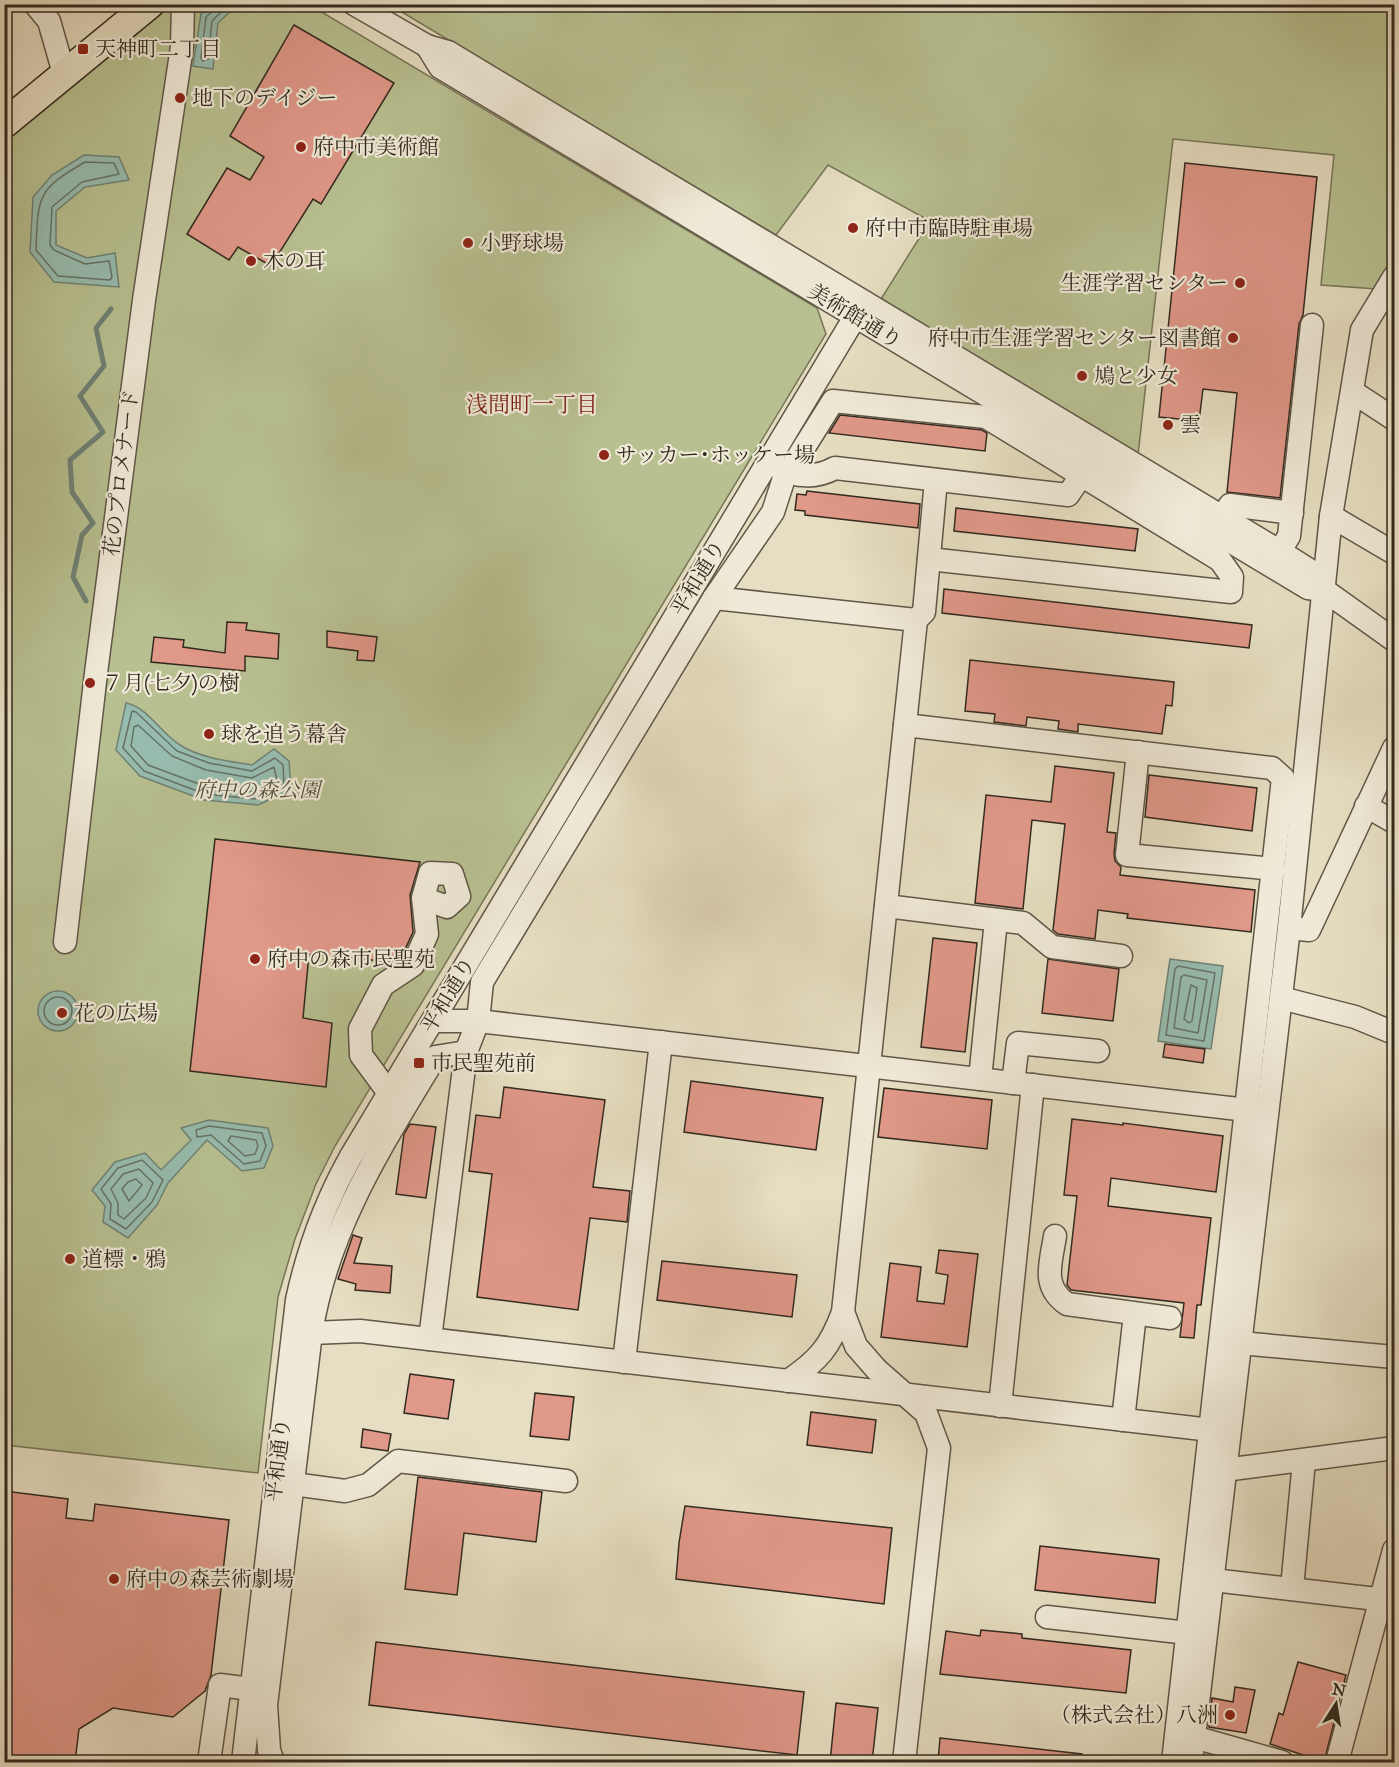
<svg xmlns="http://www.w3.org/2000/svg" width="1399" height="1767" font-family="'IM FELL Great Primer','Noto Serif JP',serif">
<style>
.green{fill:#b8c091;stroke:#767558;stroke-width:1.5}
.water{fill:#97bcaf;stroke:#6f8275;stroke-width:1.5}
.lines{fill:none;stroke-linecap:round;stroke-linejoin:round}
.shore{stroke:#657367;stroke-width:1.5}
.stream{stroke:#6f8275;stroke-width:5}
.building{fill:#e09889;stroke:#332a1f;stroke-width:1.5}
.minor-casing{stroke:#605748;stroke-width:25}
.major-casing{stroke:#332a1f;stroke-width:31}
.minor{stroke:#efead7;stroke-width:22}
.major{stroke:#e6dec2;stroke-width:28}
.poi-dot{fill:#8f2418;stroke:#efead7;stroke-width:2}
.labels{text-anchor:middle;stroke-width:4.5;stroke-linejoin:round;paint-order:stroke}
.poi-label{font-size:21px;fill:#332a1f;stroke:#efead7;text-anchor:start}
.street-label{font-size:21px;fill:#332a1f;stroke:#efead7}
.park-label{font-size:21px;font-style:italic;fill:#54503c;stroke:#efead7}
.neighbourhood-label{font-size:22px;fill:#7a1f14;stroke:#efead7}
</style>
<rect width="100%" height="100%" fill="#e6dec2"/>
<filter id="stains"><feTurbulence type="fractalNoise" baseFrequency=".00333" numOctaves="4"/><feColorMatrix values="0 0 0 0 .2 0 0 0 0 .09 0 0 0 0 .02 0 0 0 .5 -.17"/></filter>
<radialGradient id="worn" r=".72"><stop offset=".6" stop-color="#630" stop-opacity="0"/><stop offset="1" stop-color="#630" stop-opacity=".3"/></radialGradient>
<g class="green">
<polygon points="169,5 310,5 817,308 826,334 335,1146 316,1184 295,1239 278,1297 258,1473 5,1445 5,139"/>
<polygon points="390,5 1394,5 1394,264 1377,289 1321,285 1334,155 1173,139 1138,455 881,299 930,221 828,165 776,235"/>
</g>
<g class="water">
<polygon points="211,5 237,5 218,23 213,69 193,66 201,14"/>
<polygon points="84,155 119,157 129,180 85,187 56,211 56,245 87,258 115,253 119,287 54,282 30,252 33,197 52,175"/>
<path d="M126 703C149 708 159 732 180 745 200 758 228 761 252 765L274 749 289 761 291 790 258 805 204 800 140 776 116 750Z"/>
<polygon points="1170,959 1223,966 1211,1049 1158,1041"/>
<circle cx="58" cy="1011" r="20"/>
<polygon points="209,1120 268,1128 273,1146 264,1168 242,1171 207,1140 168,1183 157,1205 128,1238 103,1222 105,1206 92,1190 115,1162 145,1153 161,1170 191,1140 181,1128"/>
</g>
<g class="lines">
<g class="shore">
<polyline points="214,4 214,10 206,17 201,58 203,61 208,59 212,21 229,4"/>
<path d="M85 162 114 163 119 174 82 182 52 207 50 245 54 250 85 264 109 261 112 277 110 280 58 276 36 250C38 195 37 190 85 162Z"/>
<polygon points="132,711 136,712 177,751 209,763 252,771 275,758 283,765 284,786 257,799 205,794 144,771 123,748"/>
<polygon points="138,725 172,756 206,770 252,778 274,767 277,781 256,792 207,787 148,765 131,746 134,727"/>
<polygon points="1178,966 1215,973 1204,1041 1166,1035 1175,969"/>
<polygon points="1184,975 1207,980 1198,1033 1174,1028 1181,977"/>
<polygon points="1191,985 1197,988 1192,1021 1189,1023 1184,1019"/>
<circle cx="58" cy="1011" r="14"/>
<polygon points="209,1126 262,1133 266,1146 260,1161 244,1164 211,1135 197,1137 196,1130"/>
<polygon points="231,1136 256,1140 258,1146 255,1154 245,1156 228,1141"/>
<polygon points="142,1160 163,1180 152,1202 126,1229 110,1219 111,1204 101,1189 118,1168"/>
<polygon points="139,1169 153,1183 146,1198 124,1219 118,1215 118,1203 111,1189 123,1174"/>
<polygon points="136,1179 142,1185 129,1201 122,1189 128,1182"/>
</g>
<polyline class="stream" points="86,601 73,577 82,535 93,523 72,492 70,460 103,432 80,396 104,366 96,328 111,309"/>
</g>
<g class="building">
<polygon points="294,25 394,83 321,204 313,199 271,266 238,247 229,260 187,234 227,168 250,180 264,157 230,136"/>
<polygon points="1185,163 1317,177 1303,315 1299,324 1280,498 1227,492 1237,393 1203,389 1199,421 1159,417"/>
<polygon points="840,415 982,430 987,433 985,451 829,433"/>
<polygon points="807,491 920,504 918,528 805,515 805,511 795,510 797,494 806,495"/>
<polygon points="956,508 1138,529 1135,551 954,531"/>
<polygon points="944,589 1252,625 1249,648 942,613"/>
<polygon points="227,622 247,623 246,630 279,634 278,659 245,656 245,671 151,662 154,637 184,640 183,647 225,653"/>
<polygon points="327,631 377,637 374,661 357,660 358,651 327,647"/>
<polygon points="970,660 1174,682 1172,706 1166,705 1162,734 1078,724 1078,732 1058,729 1059,721 1027,717 1026,726 994,722 995,714 965,711"/>
<polygon points="1055,766 1114,773 1107,832 1116,833 1114,854 1115,861 1121,867 1120,875 1255,890 1251,932 1127,918 1128,914 1098,910 1095,939 1058,934 1053,930 1065,824 1032,820 1023,909 975,903 986,795 1051,802"/>
<polygon points="1149,775 1257,788 1252,831 1145,817"/>
<polygon points="215,839 420,862 410,895 413,932 402,956 392,962 309,954 303,1018 332,1023 326,1087 190,1071"/>
<polygon points="933,938 977,943 965,1052 921,1047"/>
<polygon points="1048,959 1119,969 1113,1021 1042,1013"/>
<polygon points="1165,1044 1205,1049 1203,1063 1163,1057"/>
<polygon points="691,1081 823,1098 816,1150 684,1132"/>
<polygon points="504,1087 605,1100 593,1187 630,1191 627,1222 590,1218 578,1310 477,1297 492,1174 469,1171 476,1115 500,1118"/>
<polygon points="884,1088 992,1100 987,1149 878,1137"/>
<polygon points="1072,1119 1123,1125 1123,1123 1223,1136 1216,1192 1111,1178 1108,1206 1211,1218 1201,1305 1197,1305 1194,1338 1180,1337 1184,1303 1071,1290 1067,1285 1077,1196 1064,1195"/>
<polygon points="410,1124 436,1127 426,1198 396,1194 404,1134"/>
<polygon points="353,1235 362,1238 354,1263 392,1266 390,1293 355,1290 356,1284 338,1279"/>
<polygon points="939,1250 978,1254 967,1347 881,1337 890,1263 921,1267 917,1301 944,1304 948,1275 936,1273"/>
<polygon points="662,1261 797,1275 792,1317 657,1300"/>
<polygon points="410,1374 454,1380 448,1419 404,1413"/>
<polygon points="535,1393 574,1397 569,1440 530,1436"/>
<polygon points="811,1412 876,1420 872,1453 807,1445"/>
<polygon points="363,1429 391,1434 388,1451 361,1447"/>
<polygon points="418,1477 542,1492 536,1542 464,1533 457,1595 405,1589"/>
<polygon points="4,1491 68,1499 66,1518 93,1521 95,1504 229,1520 211,1675 205,1691 173,1717 113,1708 79,1729 75,1762 4,1762"/>
<polygon points="685,1506 892,1528 884,1604 676,1579 679,1543"/>
<polygon points="1040,1546 1159,1559 1155,1603 1035,1590"/>
<polygon points="981,1630 1022,1634 1022,1638 1131,1650 1126,1693 940,1674 946,1631 980,1636"/>
<polygon points="376,1642 804,1692 797,1755 369,1705"/>
<polygon points="1298,1662 1346,1675 1324,1762 1270,1744 1279,1713 1283,1715"/>
<polygon points="1235,1687 1255,1690 1246,1733 1209,1727 1212,1698 1233,1702"/>
<polygon points="836,1703 878,1708 872,1762 830,1762"/>
<polygon points="940,1738 1082,1754 1082,1762 938,1762"/>
</g>
<g class="lines">
<g class="minor-casing">
<g id="minor">
<polyline points="35,4 49,21 65,77"/>
<polyline points="354,4 427,46 448,52 1279,551 1311,571 1324,590 1394,640"/>
<polyline points="427,46 440,67 1308,588 1324,590"/>
<polyline points="1353,392 1394,419"/>
<path d="M778 467C796 478 817 478 835 468L1068 495 1081 476"/>
<polyline points="1331,516 1394,553"/>
<polyline points="1222,517 1230,505 1292,513"/>
<polyline points="1272,564 1289,536 1312,325"/>
<polyline points="714,598 916,620"/>
<polyline points="905,725 1272,768 1283,778 1173,1762"/>
<polyline points="1138,752 1127,855 1274,869"/>
<polyline points="1366,806 1394,822"/>
<polyline points="886,906 1023,923 1052,947 1121,956"/>
<polyline points="1289,928 1309,930 1394,748"/>
<polyline points="65,942 96,673 144,300 182,47 183,4"/>
<polyline points="1281,998 1355,1017 1394,1033"/>
<polyline points="433,1021 478,1021 1247,1110"/>
<polyline points="980,1079 996,920"/>
<polyline points="1013,1083 1018,1043 1098,1051"/>
<polyline points="389,1093 361,1055 360,1029 383,985 413,965 427,934 423,898 430,873 452,874 459,896 447,907 423,898"/>
<path d="M1055 1236C1051 1263 1041 1286 1067 1304L1170 1318"/>
<polyline points="843,1312 856,1346 877,1370 926,1413 939,1448 904,1762"/>
<polyline points="311,1333 360,1331 1211,1430"/>
<polyline points="430,1339 466,1052 478,1021 482,982 714,598 773,512 783,481 833,401 986,417 1220,560 1232,577 1231,592 929,559"/>
<polyline points="1240,1343 1394,1357"/>
<polyline points="624,1362 661,1042"/>
<path d="M788 1381C819 1360 830 1347 843 1312L916 620 924 612 936 480"/>
<polyline points="1000,1406 1033,1085"/>
<polyline points="1123,1420 1135,1314"/>
<polyline points="1224,1470 1394,1448"/>
<polyline points="293,1484 345,1491 368,1485 398,1461 566,1481"/>
<polyline points="1213,1580 1394,1601"/>
<polyline points="1292,1588 1304,1461"/>
<polyline points="1047,1617 1188,1633"/>
<polyline points="1194,1737 1282,1762"/>
<polyline points="209,1762 220,1685 251,1689"/>
<path d="M243 1762 297 1300C308 1249 325 1203 350 1158L864 302"/>
<path d="M273 1762 269 1750 266 1705 311 1333C328 1227 381 1147 435 1057L466 1052"/>
<polyline points="1191,1762 1289,928 1331,516 1362,330 1394,277"/>
<polyline points="1337,1762 1394,1550"/>
</g>
</g>
<g class="major-casing">
<polyline id="major" points="4,124 150,4"/>
</g>
<use href="#minor" class="minor"/>
<use href="#major" class="major"/>
</g>
<g class="poi-dot">
<rect x="77" y="43" width="12" height="12" rx="3"/>
<circle cx="180" cy="98" r="6"/>
<circle cx="301" cy="147" r="6"/>
<circle cx="853" cy="228" r="6"/>
<circle cx="468" cy="243" r="6"/>
<circle cx="251" cy="261" r="6"/>
<circle cx="1240" cy="283" r="6"/>
<circle cx="1233" cy="338" r="6"/>
<circle cx="1082" cy="376" r="6"/>
<circle cx="1168" cy="425" r="6"/>
<circle cx="604" cy="455" r="6"/>
<circle cx="90" cy="683" r="6"/>
<circle cx="209" cy="734" r="6"/>
<circle cx="255" cy="959" r="6"/>
<circle cx="62" cy="1013" r="6"/>
<rect x="413" y="1057" width="12" height="12" rx="3"/>
<circle cx="70" cy="1259" r="6"/>
<circle cx="114" cy="1579" r="6"/>
<circle cx="1230" cy="1715" r="6"/>
</g>
<g class="labels">
<g class="poi-label">
<text x="95" y="56">天神町二丁目</text>
<text x="192" y="105">地下のデイジー</text>
<text x="313" y="154">府中市美術館</text>
<text x="865" y="235">府中市臨時駐車場</text>
<text x="480" y="250">小野球場</text>
<text x="263" y="268">木の耳</text>
<text x="1228" y="290" text-anchor="end">生涯学習センター</text>
<text x="1221" y="345" text-anchor="end">府中市生涯学習センター図書館</text>
<text x="1094" y="383">鳩と少女</text>
<text x="1180" y="432">雲</text>
<text x="616" y="462">サッカー･ホッケー場</text>
<text x="102" y="690">７月(七夕)の樹</text>
<text x="221" y="741">球を追う幕舎</text>
<text x="267" y="966">府中の森市民聖苑</text>
<text x="74" y="1020">花の広場</text>
<text x="431" y="1070">市民聖苑前</text>
<text x="82" y="1266">道標・鴉</text>
<text x="126" y="1586">府中の森芸術劇場</text>
<text x="1218" y="1722" text-anchor="end">（株式会社）八洲</text>
</g>
<g class="street-label">
<text transform="translate(855 316) rotate(31)" y="7">美術館通り</text>
<text transform="translate(121 473) rotate(-83)" y="7">花のプロメナード</text>
<text transform="translate(698 578) rotate(-59)" y="7">平和通り</text>
<text transform="translate(448 995) rotate(-59)" y="7">平和通り</text>
<text transform="translate(278 1460) rotate(-83)" y="7">平和通り</text>
</g>
<g class="park-label">
<text x="257" y="797">府中の森公園</text>
</g>
<g class="neighbourhood-label">
<text x="532" y="412">浅間町一丁目</text>
</g>
</g>
<rect width="1399" height="1767" fill="none" stroke="#e6dec2" stroke-width="24"/>
<rect x="6" y="6" width="1387" height="1755" fill="none" stroke="#332a1f" stroke-width="3"/>
<rect x="12" y="12" width="1375" height="1743" fill="none" stroke="#332a1f" stroke-width="1.5"/>
<g transform="translate(1336 1704) rotate(12)" stroke="#efead7" stroke-width="4.5" paint-order="stroke">
<path d="M0-4.5L10 22L0 15L-10 22Z" fill="#332a1f"/>
<text y="-9" font-size="16" font-weight="bold" text-anchor="middle" fill="#332a1f">N</text>
</g>
<rect width="100%" height="100%" filter="url(#stains)"/>
<rect width="100%" height="100%" fill="url(#worn)"/>
</svg>
